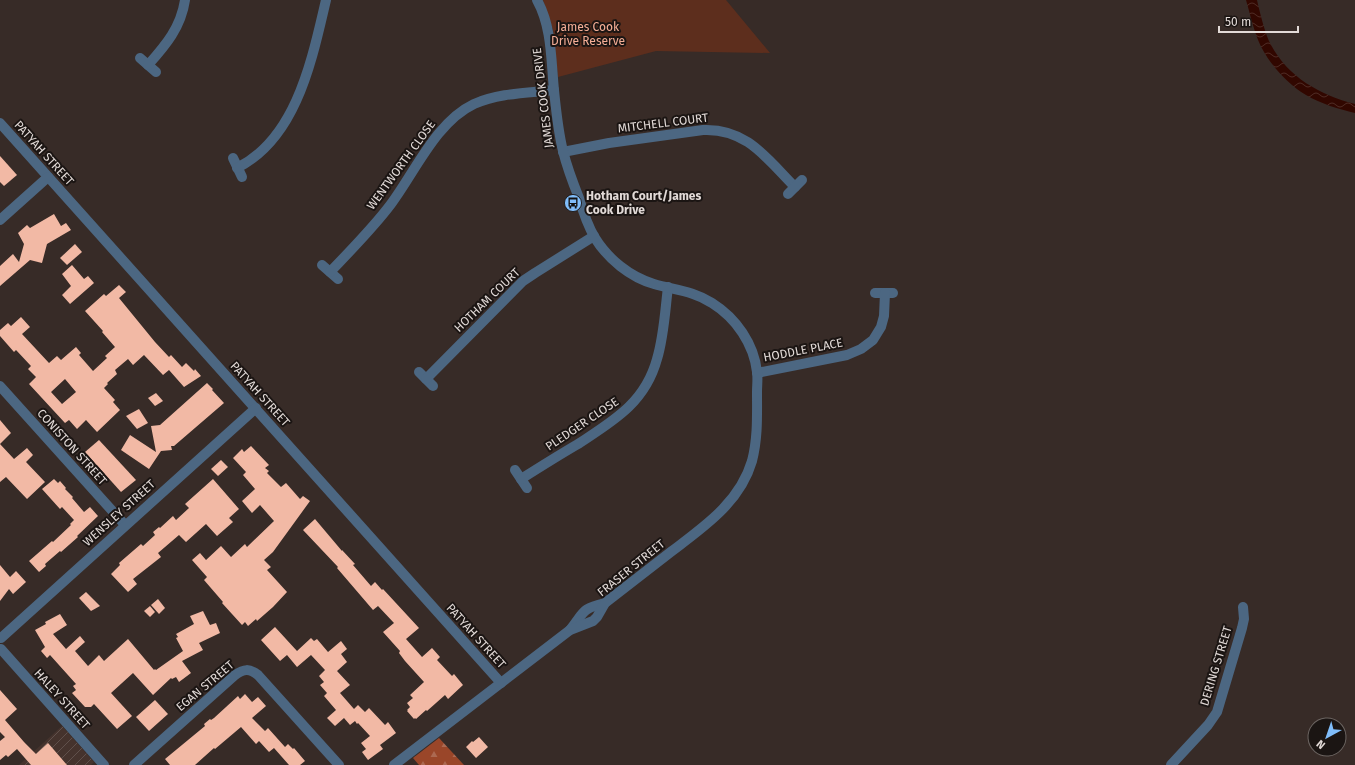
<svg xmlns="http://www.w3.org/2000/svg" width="1355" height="765" font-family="'Fira Sans',sans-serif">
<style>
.industrial{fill:url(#industrial-furrows)}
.forest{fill:url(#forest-firs)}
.park{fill:#5d2e1d}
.water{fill:url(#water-waves)}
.building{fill:#f2b9a5;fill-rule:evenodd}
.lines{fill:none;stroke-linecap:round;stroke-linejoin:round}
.minor{stroke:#4c6782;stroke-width:10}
.labels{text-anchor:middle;stroke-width:4;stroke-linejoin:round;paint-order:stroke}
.park-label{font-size:12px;fill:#f5ae96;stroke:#1b1513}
.street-label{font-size:12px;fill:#e2dad7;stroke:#1b1513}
.poi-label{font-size:12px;font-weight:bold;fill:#e2dad7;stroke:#1b1513;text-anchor:start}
</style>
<defs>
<pattern id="industrial-furrows" width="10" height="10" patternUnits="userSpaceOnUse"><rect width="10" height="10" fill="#45332d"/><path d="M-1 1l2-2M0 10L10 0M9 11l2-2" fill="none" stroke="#60504b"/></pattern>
<pattern id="forest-firs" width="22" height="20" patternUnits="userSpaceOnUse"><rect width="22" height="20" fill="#9a4629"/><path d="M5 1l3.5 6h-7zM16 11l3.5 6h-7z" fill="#ac6951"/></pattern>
<pattern id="water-waves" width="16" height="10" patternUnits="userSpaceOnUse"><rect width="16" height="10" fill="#310700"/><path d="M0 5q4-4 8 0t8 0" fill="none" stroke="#4f2b24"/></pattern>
</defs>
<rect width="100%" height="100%" fill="#372b27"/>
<polygon class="industrial" points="62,726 94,762 91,765 19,765"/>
<polygon class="forest" points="439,738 464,765 419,765 413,758"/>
<polygon class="park" points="543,0 726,0 770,53 656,51 558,77 553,30"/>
<path class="water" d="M1246 0H1257C1260 13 1265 34 1271 45 1288 77 1320 95 1355 104V113C1339 109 1321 104 1306 95 1290 86 1273 68 1264 52 1255 37 1251 17 1246 0Z"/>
<g class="building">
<polygon points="0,156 17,175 4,186 0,182"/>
<polygon points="54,214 61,226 66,223 71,230 47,244 42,263 30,260 0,286 0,266 13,254 19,262 24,244 18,233 27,225 30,228"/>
<polygon points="75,244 82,252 67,265 60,258"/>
<polygon points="72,265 84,279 88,276 94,283 70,304 62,295 71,286 62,274"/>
<path d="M119 285 126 292 119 298 155 342 169 357 171 355 182 367 186 363 194 371 195 369 201 376 184 387 169 370 163 375 144 355 133 365 128 359 115 370 117 374 107 383 108 384 104 388 115 400 113 402 120 410 97 432 86 420 77 429 69 420 65 423 29 384 36 377 28 369 31 366 16 350 14 352 0 336V330L8 323 11 326 21 317 30 327 22 334 49 363 57 356 61 360 76 347 81 353 79 355 93 371 107 358 105 356 115 347 102 332 103 331 85 311 104 294 106 296ZM65 379 76 392 62 404 51 392Z"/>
<polygon points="207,383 213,389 212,390 224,403 174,446 171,446 172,450 161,451 149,469 121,450 130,435 156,452 151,426 160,425"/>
<polygon points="156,393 163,401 155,406 148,398"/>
<polygon points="139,409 148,423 137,429 126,416"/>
<polygon points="0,420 11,433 0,444"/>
<polygon points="99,440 136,480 121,492 85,452"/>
<polygon points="0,444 14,459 27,448 33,455 26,462 45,482 27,499 6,477 0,482"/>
<polygon points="251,446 269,465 265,468 269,471 267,473 281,487 286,483 300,499 303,496 310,501 273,552 264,560 271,567 267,570 287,592 273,607 257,621 256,619 248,626 245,622 242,625 222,603 223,602 204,580 207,577 192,560 200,553 206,560 221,546 231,557 245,544 247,547 274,521 260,505 252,513 242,501 255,489 243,475 246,472 233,458 242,449 244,452"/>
<polygon points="221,460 228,467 218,476 211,469"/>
<polygon points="54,479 58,483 60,481 66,488 65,489 73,497 72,498 84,512 90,507 98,516 77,536 78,537 61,552 60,551 45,564 46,566 39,572 29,561 52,541 53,542 71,525 70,524 74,520 62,507 60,509 42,489"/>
<polygon points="213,479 239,509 229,518 233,522 217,536 206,524 186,542 179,535 158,553 161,557 133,579 137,584 128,592 111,574 120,565 119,563 141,544 143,546 155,535 153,532 159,527 160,528 173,516 176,520 189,508 185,504"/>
<polygon points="315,519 342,551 342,550 355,564 353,565 371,586 375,582 382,590 383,589 419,628 406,639 422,657 432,648 440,657 437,660 452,676 454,674 463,685 448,699 445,695 427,711 426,710 416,719 415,718 414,719 407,711 408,711 407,710 410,707 407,703 413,698 410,695 424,682 405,661 399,653 400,651 383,632 394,623 378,606 373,610 337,568 338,567 303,530"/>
<polygon points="0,565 10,577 16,571 26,582 13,594 9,589 0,601"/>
<polygon points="86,592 100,606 91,611 79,598"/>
<polygon points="158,599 165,608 159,614 151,605"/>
<polygon points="150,606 155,612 150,617 144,611"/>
<polygon points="203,611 210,625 216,623 220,633 199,643 203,650 182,661 191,673 179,682 176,677 172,679 171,678 153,695 133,673 111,693 132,716 117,729 94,704 91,707 85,707 72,693 76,690 73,686 76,684 50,655 47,658 41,651 45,647 35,630 46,624 45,622 60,614 67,625 53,634 66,649 80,636 85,642 75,651 88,666 99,655 104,661 128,639 154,670 155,669 156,670 183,651 176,638 178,637 176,634 194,624 190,616"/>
<polygon points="275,627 297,651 311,638 314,641 317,639 328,652 341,641 347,649 341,654 347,662 337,671 350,685 340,693 354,709 358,705 365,712 369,708 385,725 388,722 396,733 380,745 383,749 368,760 362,752 366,749 361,743 370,736 358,723 357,724 355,721 350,725 344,718 335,726 327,718 336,710 324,696 327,693 320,685 324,682 319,676 325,670 311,655 297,667 287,655 280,661 261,640"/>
<polygon points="0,690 17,709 5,720 24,742 36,754 48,743 67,765 31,765 17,749 8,757 6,755 0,760 0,741 5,737 0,732"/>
<polygon points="245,694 252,702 258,697 266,706 252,718 265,731 268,728 285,747 288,744 293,749 294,748 305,761 300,765 289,765 274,748 269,752 259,741 256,744 241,727 215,749 214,748 195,765 170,765 165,759 205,726 204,724 210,719 211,720 214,718 238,696 240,699"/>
<polygon points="155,700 168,714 149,731 136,717"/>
<polygon points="479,737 488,747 476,758 466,747 472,741 473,742"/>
</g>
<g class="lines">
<g class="minor">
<polyline points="140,58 156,72"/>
<path d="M148 65C166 45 181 27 185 0"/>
<polyline points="0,123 501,683"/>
<path d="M563 152 609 143 703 130C747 128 767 159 795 187"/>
<polyline points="233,158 242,177"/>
<path d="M237 168C297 138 312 59 326 0"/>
<polyline points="788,194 802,180"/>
<polyline points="0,220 48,177"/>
<polyline points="322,265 338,279"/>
<path d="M330 272C351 250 373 228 391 204 415 172 436 122 474 104 499 93 527 93 554 90"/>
<polyline points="875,293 893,293"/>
<polyline points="419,372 433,386"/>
<polyline points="757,373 847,355 861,349 873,340 881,327 884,316 885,293"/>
<polyline points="426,379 523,281 535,273 594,236"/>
<polyline points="0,386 125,525"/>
<polyline points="515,470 527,488"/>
<path d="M521 479C540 467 559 455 578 444 613 421 645 403 657 359 664 336 665 311 668 287"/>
<path d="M570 630C585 611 581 609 605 603"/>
<polyline points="1,638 256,408"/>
<polyline points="1,649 104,765"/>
<path d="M134 765 235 675C244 669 249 668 258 675L339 765"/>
<path d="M394 765 570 630 593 621 597 617 605 603C627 586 650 568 672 551 705 526 740 502 752 461 758 438 757 415 757 392 757 385 758 379 757 372 754 344 736 318 712 303 694 291 675 290 654 284 630 277 608 259 595 238 588 226 583 212 579 198 573 183 567 167 563 151 558 131 556 110 554 90 551 60 552 27 537 0"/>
<polyline points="1171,765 1208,725 1217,712 1242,628 1244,619 1243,607"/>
</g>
</g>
<defs>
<g id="bus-disc" transform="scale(0.9)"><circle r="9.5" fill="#80bdfa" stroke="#1b1513"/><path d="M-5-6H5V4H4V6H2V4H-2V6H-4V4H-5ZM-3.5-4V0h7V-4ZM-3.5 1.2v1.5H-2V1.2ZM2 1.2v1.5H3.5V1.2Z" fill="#111"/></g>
</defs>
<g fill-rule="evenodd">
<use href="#bus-disc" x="573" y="203"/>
</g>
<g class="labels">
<g class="park-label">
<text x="588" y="31">James Cook<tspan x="588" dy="14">Drive Reserve</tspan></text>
</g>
<g class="street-label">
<text transform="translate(543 98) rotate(-97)" y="4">JAMES COOK DRIVE</text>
<text transform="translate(663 123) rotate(-7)" y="4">MITCHELL COURT</text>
<text transform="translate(44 153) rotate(48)" y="4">PATYAH STREET</text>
<text transform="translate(401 165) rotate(-54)" y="4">WENTWORTH CLOSE</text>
<text transform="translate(487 300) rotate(-44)" y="4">HOTHAM COURT</text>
<text transform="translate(803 350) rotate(-11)" y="4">HODDLE PLACE</text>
<text transform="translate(260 394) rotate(48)" y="4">PATYAH STREET</text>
<text transform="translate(582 424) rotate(-34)" y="4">PLEDGER CLOSE</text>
<text transform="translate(72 447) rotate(48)" y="4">CONISTON STREET</text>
<text transform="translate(119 513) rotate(-42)" y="4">WENSLEY STREET</text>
<text transform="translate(631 568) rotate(-39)" y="4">FRASER STREET</text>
<text transform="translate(476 636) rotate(48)" y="4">PATYAH STREET</text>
<text transform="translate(1216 666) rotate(-73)" y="4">DERING STREET</text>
<text transform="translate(205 686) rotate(-40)" y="4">EGAN STREET</text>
<text transform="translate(62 699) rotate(48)" y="4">HALEY STREET</text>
</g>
<g class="poi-label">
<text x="586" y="200">Hotham Court/James<tspan x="586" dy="14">Cook Drive</tspan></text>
</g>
</g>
<g transform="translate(1327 737) rotate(220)"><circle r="19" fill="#1b1513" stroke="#6b6461"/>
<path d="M0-3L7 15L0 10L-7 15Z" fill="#80bdfa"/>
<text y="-6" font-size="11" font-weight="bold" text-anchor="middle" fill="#e2dad7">N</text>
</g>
<path d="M1219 26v6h79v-6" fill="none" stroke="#e2dad7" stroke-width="2"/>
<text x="1225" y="26" font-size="12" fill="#e2dad7" stroke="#1b1513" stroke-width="3" paint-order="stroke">50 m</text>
</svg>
